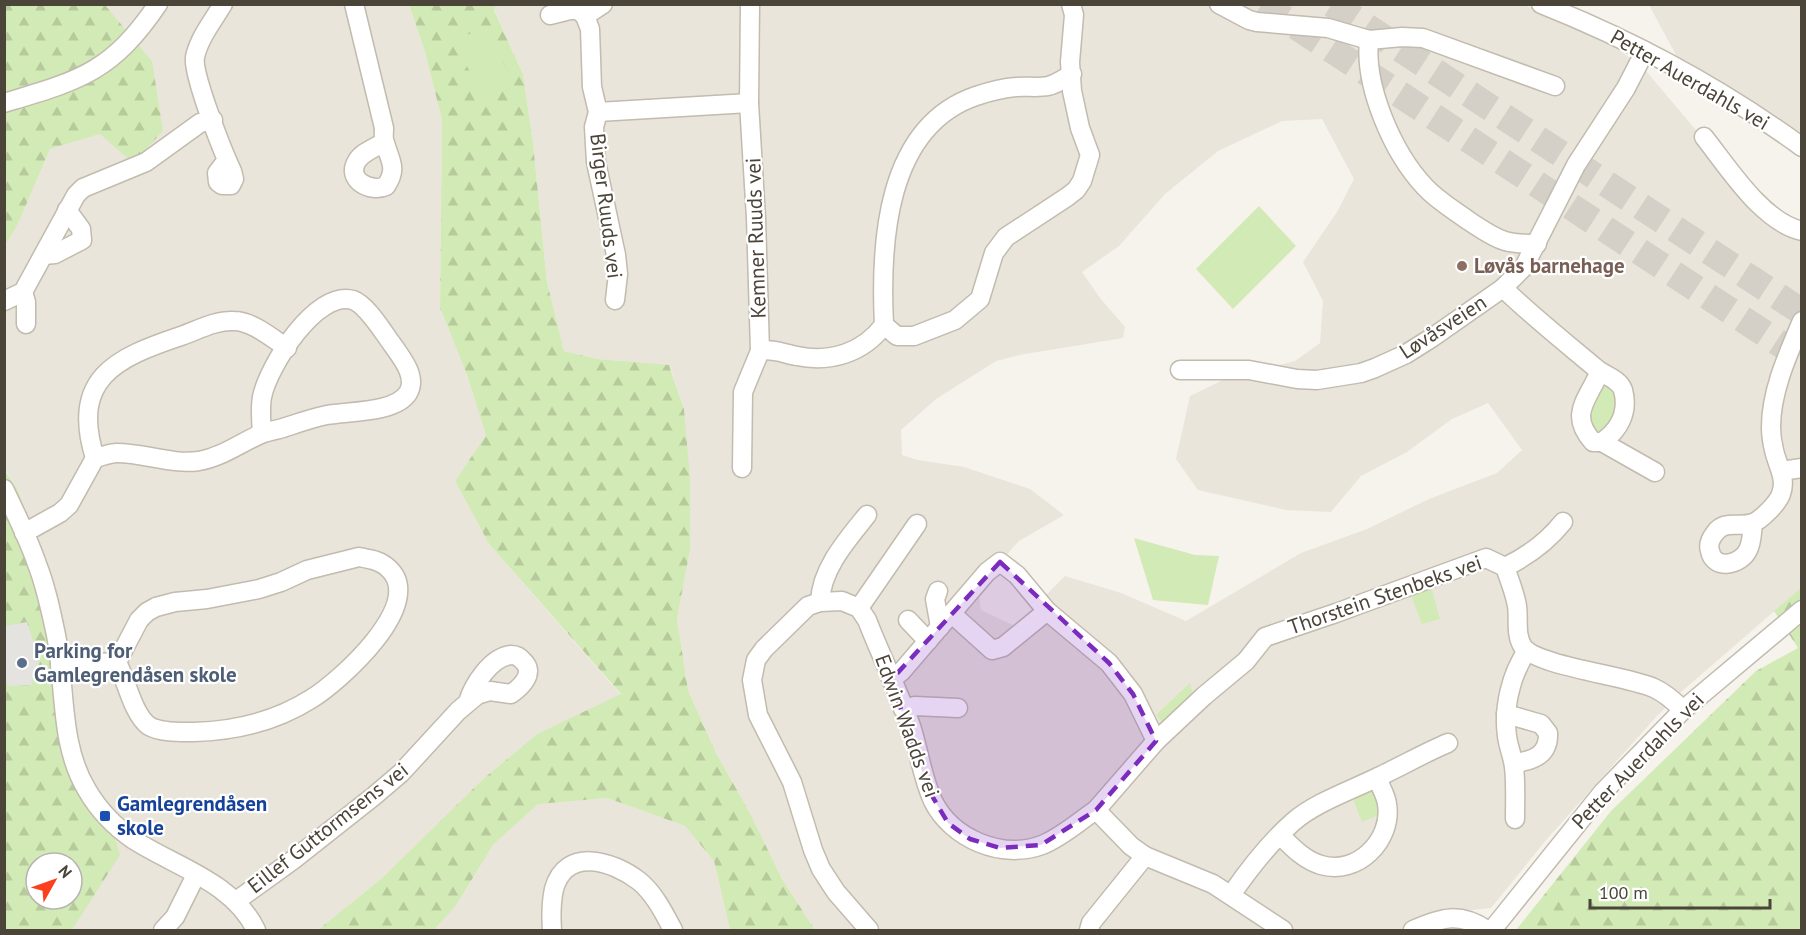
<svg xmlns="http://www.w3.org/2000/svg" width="1806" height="935" font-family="'PT Sans',sans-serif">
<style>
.residential{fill:#eae5da;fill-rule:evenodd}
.forest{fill:url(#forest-firs);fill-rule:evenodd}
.green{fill:#d2eab5}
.parking{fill:#e5e3e0}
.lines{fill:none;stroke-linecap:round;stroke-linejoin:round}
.highway-tunnel{stroke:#d4d0c8;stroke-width:27;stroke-dasharray:27 14;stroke-linecap:butt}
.minor-casing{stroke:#c2bbae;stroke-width:21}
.minor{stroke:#fff;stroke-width:18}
.marked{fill:#7b2cbf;fill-opacity:0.2;stroke:#7b2cbf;stroke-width:4.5;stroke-dasharray:12 8;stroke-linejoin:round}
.education-dot{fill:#8d6e63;stroke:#fff;stroke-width:2}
.service-dot{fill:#5c6f8a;stroke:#fff;stroke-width:2}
.transit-dot{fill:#1a4fb4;stroke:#fff;stroke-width:2}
.labels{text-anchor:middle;stroke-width:4.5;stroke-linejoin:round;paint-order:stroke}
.street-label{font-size:21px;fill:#4b4439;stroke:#fff}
.education-label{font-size:21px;font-weight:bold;fill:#785e54;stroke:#fff;text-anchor:start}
.service-label{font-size:21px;font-weight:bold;fill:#4e5e75;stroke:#fff;text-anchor:start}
.transit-label{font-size:21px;font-weight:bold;fill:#164399;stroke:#fff;text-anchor:start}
</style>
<defs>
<pattern id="forest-firs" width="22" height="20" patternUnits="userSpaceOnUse" patternTransform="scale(1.5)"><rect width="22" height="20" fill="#d2eab5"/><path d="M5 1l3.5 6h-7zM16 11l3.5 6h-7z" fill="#b6ca9c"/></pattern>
</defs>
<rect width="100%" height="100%" fill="#f6f3ec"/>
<g class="residential">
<path d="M496 4H1520L1593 29 1646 71 1717 155 1760 210 1801 230V588L1680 693 1656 717 1547 839 1491 908 1436 914 1424 930H815L782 879 751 815 716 753 688 690 677 619 690 550 684 409 670 366 598 359 564 351 547 282 533 143 523 74 494 9ZM1322 119 1354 179 1337 212 1303 262 1323 301 1320 343 1295 361 1227 378 1190 396 1176 459 1198 490 1286 510 1331 512 1361 476 1407 452 1452 419 1488 403 1522 450 1497 473 1429 499 1367 529 1301 553 1186 621 1121 593 1065 576 1015 626 981 610 978 587 1019 541 1064 515 1030 489 964 467 918 460 902 455 901 430 936 399 996 361 1019 355 1123 338 1125 327 1100 298 1082 272 1119 246 1165 194 1218 151 1282 121Z"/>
<polygon points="105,5 409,5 425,52 442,120 440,308 467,375 486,435 455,481 489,544 621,695 537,734 483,779 382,878 318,930 72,930 82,914 82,764 18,490 5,469 4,245 17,226 50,149 100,134 152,61"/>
<polygon points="1649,5 1801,5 1801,154 1682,66"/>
<polygon points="607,798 685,826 714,861 730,930 434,930 455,907 493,845 538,803"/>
</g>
<g class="forest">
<polygon points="5,5 105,5 152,61 163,131 133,163 100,134 50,149 17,226 5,245"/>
<polygon points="409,5 496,5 494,10 523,74 533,143 547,282 564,351 598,359 669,365 684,409 690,479 690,550 677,619 688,690 716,753 751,815 782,879 815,930 730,930 714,861 685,826 607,798 538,804 493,845 455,907 434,930 318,930 382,878 483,779 537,734 621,694 489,544 455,481 486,435 467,375 440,308 442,120 425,52"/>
<path d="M4 469 18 490 38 557 82 764 112 828 120 855 72 930H5ZM36 863H72V899H36Z"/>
<polygon points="1801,588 1801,930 1516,930 1611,811 1756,671 1798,648 1774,611"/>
</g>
<g class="green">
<polygon points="482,27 514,81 485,97 453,43"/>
<polygon points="1259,206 1296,246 1233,309 1196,269"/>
<path d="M1606 382C1625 403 1618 408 1605 430L1593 432 1586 427C1587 406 1589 395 1606 382Z"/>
<polygon points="1134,538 1195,555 1219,556 1208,605 1153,600"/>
<polygon points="1430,583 1440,619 1422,624 1409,590"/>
<polygon points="1190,683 1193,695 1162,722 1156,715"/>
<polygon points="1373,788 1381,814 1362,822 1352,796"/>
</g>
<polygon class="parking" points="27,622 37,652 40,678 31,680 32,685 8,686 5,674 5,626"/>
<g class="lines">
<g class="highway-tunnel">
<polyline points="1262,4 1802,358"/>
<polyline points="1332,4 1802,312"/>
</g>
<g class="minor-casing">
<g id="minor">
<path d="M223 4C213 21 199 38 195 57 192 74 223 152 232 171L234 179 231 185H222L218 182 217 173 227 160"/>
<path d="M354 4 384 128C384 133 383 139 385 143 390 161 398 168 386 186 371 193 345 180 357 161 362 152 375 148 384 142"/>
<polyline points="1219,4 1249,20 1257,22 1328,28 1369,40 1402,37 1423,38 1555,86"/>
<path d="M1541 4C1634 41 1721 88 1802 147"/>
<polyline points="550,15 570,10 578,10 585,16 590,29 592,87 598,112 594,127 596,162 616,255 618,274 615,300"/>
<polyline points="585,16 603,4"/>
<path d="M1369 40C1364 87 1393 153 1425 187 1438 201 1454 210 1469 221 1480 228 1492 237 1505 241 1515 244 1526 244 1537 244"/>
<path d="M4 103C80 80 111 73 158 4"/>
<polyline points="598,112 749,103"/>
<path d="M1704 137C1728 167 1762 222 1802 231"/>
<polyline points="44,255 55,254 82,240 81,229 67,210"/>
<path d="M1503 288C1533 317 1566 343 1598 370 1606 376 1619 379 1623 390 1629 412 1619 430 1602 442H1593C1568 414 1588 400 1600 371"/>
<polyline points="23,292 26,302 26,324"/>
<polyline points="4,301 23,292 76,195 83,188 146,162 200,123 213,120"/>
<polyline points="884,325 897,336 914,336 955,320 980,299 994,253 1006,237 1067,197 1076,190 1082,181 1090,155 1080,128 1072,91 1070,62 1074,15 1071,4"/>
<path d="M760 351C772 348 785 354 797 356 830 363 863 353 884 325 880 245 885 127 976 96 988 92 1002 88 1016 87 1026 86 1037 88 1048 86 1057 84 1065 78 1072 74"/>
<polyline points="1180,370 1249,370 1297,379 1317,380 1361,373 1375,368 1406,354 1433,337 1503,288 1524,267 1576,165 1626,88 1645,51"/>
<polyline points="1602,442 1655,472"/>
<path d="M95 458C70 379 115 358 181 336 198 330 216 320 234 321 252 321 272 338 287 348"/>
<polyline points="742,468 743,392 760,351 756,218 749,103 750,4"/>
<polyline points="1781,471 1802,468"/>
<path d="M4 489C16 514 28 538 37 564 46 587 51 611 56 635 66 686 59 744 87 790 98 809 115 827 134 840 176 867 233 882 256 930"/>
<path d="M1753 523C1752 531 1752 543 1748 550 1741 565 1714 571 1710 551 1708 545 1711 538 1715 533 1725 519 1739 528 1753 523 1761 520 1778 503 1781 494 1787 478 1777 465 1774 450 1772 442 1771 435 1771 427 1771 391 1788 354 1802 321"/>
<path d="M24 533 60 513 69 505 95 458C103 456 110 453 117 453 145 453 171 465 199 461 222 457 240 443 261 434 268 431 276 430 283 428 298 423 312 418 327 415 350 411 395 413 408 393 418 377 401 357 392 344 383 332 367 305 353 300 316 289 268 367 262 397 260 408 261 421 262 433"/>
<path d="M359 557C369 559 380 560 388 568 428 603 339 682 311 699 276 721 235 731 194 732 181 732 161 733 149 726 133 715 126 679 117 662L139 620 147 612 156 607 175 602 207 599 259 589 281 582 307 570Z"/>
<path d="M1505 567C1528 556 1547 542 1563 522"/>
<polyline points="938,591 935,599 940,627"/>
<path d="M820 602C821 569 847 540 867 515"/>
<polyline points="859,608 917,524"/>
<polyline points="952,614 992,650 1003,647 1047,611"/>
<polyline points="908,620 928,641"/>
<polyline points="60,665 117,662"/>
<polyline points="891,680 902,671 987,572 1000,562 1017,575 1047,611 1109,663 1133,694 1156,741"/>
<polyline points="903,709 915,706 958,708"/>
<path d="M1506 714 1541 724 1548 733C1549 755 1533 761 1514 763"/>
<path d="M1515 819C1515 802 1516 784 1514 767 1513 757 1508 746 1507 736 1503 708 1511 674 1527 651"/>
<path d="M1280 835C1292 847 1304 860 1321 865 1357 876 1393 840 1387 804 1386 795 1380 786 1377 778"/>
<path d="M1231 895C1249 869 1269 843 1293 822 1314 803 1352 790 1378 777 1402 766 1424 753 1448 743"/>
<path d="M236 901 293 860 374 796 401 773 458 711 477 695 490 691 511 694C521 687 536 673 523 661 520 657 516 655 511 655 491 657 473 685 468 702"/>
<polyline points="163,930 175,917 196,875"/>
<path d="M552 930C551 916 551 903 554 889 566 846 613 861 639 881 654 893 664 913 673 930"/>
<path d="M869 930 836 892 821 869 813 850 792 782 758 715 752 680 756 660 764 649 808 606 820 602 842 601 859 608 867 620C881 656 898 690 911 726 919 751 922 777 933 801 952 839 1002 860 1042 845 1062 837 1078 822 1096 810"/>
<polyline points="1089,930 1091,923 1145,856"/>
<path d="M1283 930 1213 884 1145 856 1131 846 1096 810 1156 741 1204 696 1246 661 1265 637 1336 613 1486 558 1505 567C1509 579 1515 593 1517 606 1519 620 1515 634 1523 647 1537 666 1628 676 1654 688 1665 693 1674 701 1683 710"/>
<path d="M1413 930C1442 917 1460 912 1487 930"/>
<polyline points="1492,930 1603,792 1683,710 1802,610"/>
</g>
</g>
<use href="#minor" class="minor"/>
</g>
<path class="marked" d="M1000 562 1109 663 1133 694 1156 741 1096 810 1041 845 1000 848 970 839 948 823 928 789 891 680Z"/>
<circle class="education-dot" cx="1462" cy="266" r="6"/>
<circle class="service-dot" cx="22" cy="663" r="6"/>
<rect class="transit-dot" x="99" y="810" width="12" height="12" rx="3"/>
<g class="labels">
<g class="street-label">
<text transform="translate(1690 80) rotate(30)" y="7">Petter Auerdahls vei</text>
<text transform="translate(606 206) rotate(83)" y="7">Birger Ruuds vei</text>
<text transform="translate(756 238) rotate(-92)" y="7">Kemner Ruuds vei</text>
<text transform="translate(1443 327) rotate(-33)" y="7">Løvåsveien</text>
<text transform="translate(1385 595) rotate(-19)" y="7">Thorstein Stenbeks vei</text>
<text transform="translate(907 726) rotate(70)" y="7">Edwin Wadds vei</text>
<text transform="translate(1638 761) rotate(-46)" y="7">Petter Auerdahls vei</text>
<text transform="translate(328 828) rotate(-38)" y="7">Eillef Guttormsens vei</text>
</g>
<g class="education-label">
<text x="1474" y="273">Løvås barnehage</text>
</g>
<g class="service-label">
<text x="34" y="658">Parking for<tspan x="34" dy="24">Gamlegrendåsen skole</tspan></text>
</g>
<g class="transit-label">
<text x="117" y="811">Gamlegrendåsen<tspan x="117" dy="24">skole</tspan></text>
</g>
</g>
<rect width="1806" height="935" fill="none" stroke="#4b4439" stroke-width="12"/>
<g transform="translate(54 881) rotate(50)"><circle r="28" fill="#ffffff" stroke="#b7b4b0" stroke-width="1.5"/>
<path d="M0-4.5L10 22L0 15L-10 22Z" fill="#fc3f1d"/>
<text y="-9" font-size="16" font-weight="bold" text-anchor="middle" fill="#4b4439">N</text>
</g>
<path d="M1590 899v9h180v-9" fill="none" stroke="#4b4439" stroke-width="3"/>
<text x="1599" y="899" font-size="18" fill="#4b4439" stroke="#ffffff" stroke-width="4.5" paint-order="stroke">100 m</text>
</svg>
